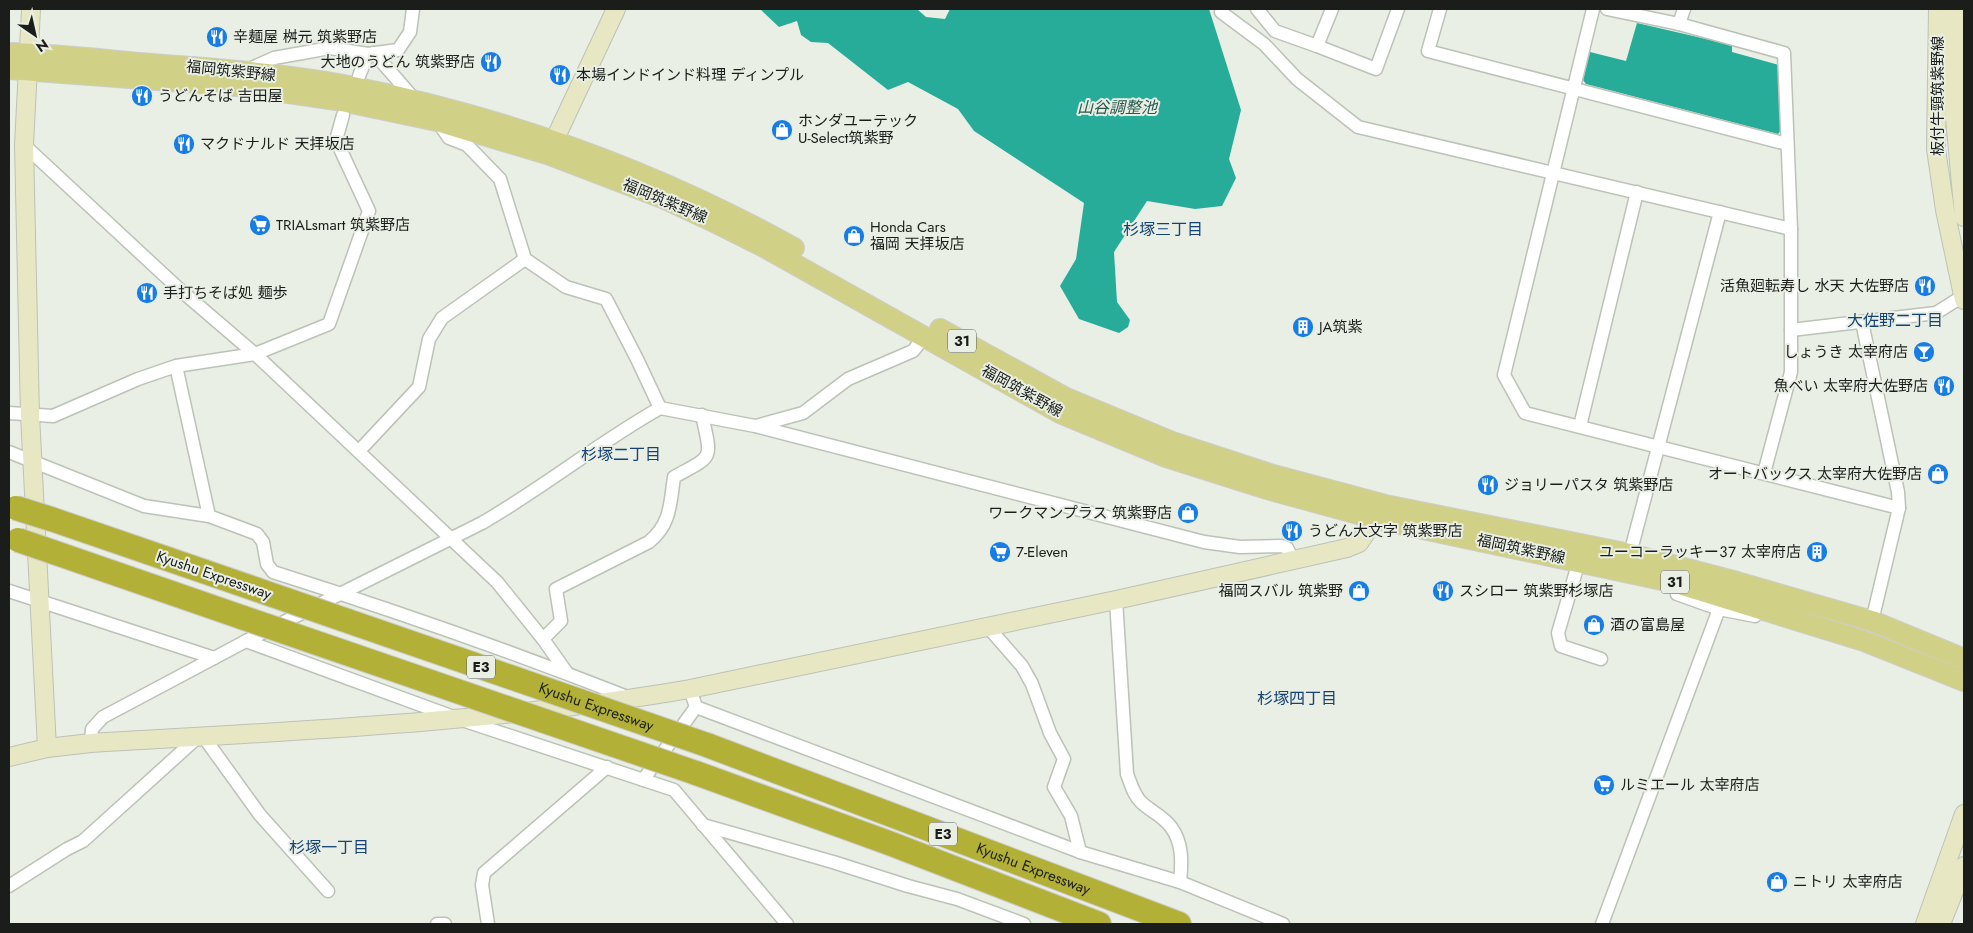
<svg xmlns="http://www.w3.org/2000/svg" width="1973" height="933" font-family="Jost,'Noto Sans JP',sans-serif">
<style>
.water{fill:#28ac9a}
.lines{fill:none;stroke-linecap:round;stroke-linejoin:round}
.street-casing{stroke:#bcc2b7;stroke-width:15}
.secondary-casing{stroke:#bcc2b7;stroke-width:20}
.primary-casing{stroke:#cdcdcd;stroke-width:22}
.highway-casing{stroke:#cdcdcd;stroke-width:26}
.street{stroke:#fff;stroke-width:12}
.secondary{stroke:#e8e7c3;stroke-width:18}
.primary{stroke:#d1d087;stroke-width:20}
.highway{stroke:#b3b037;stroke-width:24}
.highway-bridge-casing{stroke:#cdcdcd;stroke-width:26;stroke-linecap:butt}
.highway-bridge{stroke:#b3b037;stroke-width:24}
.labels{text-anchor:middle;stroke-width:4;stroke-linejoin:round;paint-order:stroke}
.shield{fill:#e9efe4;stroke:#595c57;stroke-width:1}
.shield-label{font-size:14px;font-weight:bold;fill:#1b1d1a}
.poi-label{font-size:15px;fill:#1b1d1a;stroke:#e9efe4;text-anchor:start}
.street-label{font-size:15px;fill:#1b1d1a;stroke:#e9efe4}
.water-label{font-size:16px;font-style:italic;fill:#255850;stroke:#e9efe4}
.neighbourhood-label{font-size:16px;fill:#154275;stroke:#e9efe4}
</style>
<rect width="100%" height="100%" fill="#e9efe4"/>
<g class="water">
<polygon points="760,9 917,9 926,17 945,19 950,9 1209,9 1241,110 1229,159 1236,178 1222,206 1195,209 1147,201 1114,252 1117,302 1130,320 1128,327 1119,333 1079,319 1060,286 1076,259 1084,203 974,131 958,109 908,82 888,90 828,43 811,42 801,35 797,21 779,27"/>
<polygon points="1637,23 1732,45 1732,52 1779,65 1782,129 1778,134 1586,84 1583,80 1590,52 1626,61"/>
</g>
<g class="lines">
<g class="street-casing">
<g id="street">
<polyline points="1223,9 1221,12 1264,44 1297,79 1358,127 1791,229"/>
<polyline points="1257,9 1275,31 1317,46"/>
<polyline points="1332,9 1317,46 1376,69 1398,9"/>
<polyline points="1440,9 1428,51 1787,144"/>
<polyline points="1593,9 1504,375 1525,413 1899,508"/>
<polyline points="1607,9 1679,24 1784,53 1791,229 1791,372 1764,473"/>
<polyline points="1679,24 1684,9"/>
<polyline points="374,53 415,100"/>
<polyline points="247,70 274,58 330,48 368,54 398,50 410,32 413,9"/>
<polyline points="359,76 368,54"/>
<polyline points="437,121 449,138 467,145 500,179 525,259 566,287 606,299 637,359 660,408"/>
<polyline points="24,145 178,288 255,354 497,582 543,639 567,673"/>
<polyline points="1862,322 1898,492 1899,508 1872,621"/>
<polyline points="1791,330 1936,313 1963,296"/>
<polyline points="176,366 209,516"/>
<polyline points="9,413 53,416 138,379 176,366 255,354 329,324 369,211 336,140 343,115"/>
<polyline points="756,426 803,413 848,379 913,351 925,336"/>
<polyline points="1580,426 1637,192"/>
<polyline points="359,451 419,387 429,339 442,318 525,259"/>
<path d="M9 452 144 506 209 516 257 534 263 542 267 564 273 572C393 610 513 652 630 698"/>
<polyline points="1630,554 1720,212"/>
<polyline points="1579,561 1558,633 1561,646 1601,659"/>
<polyline points="1676,583 1677,594 1719,609 1755,616"/>
<polyline points="9,591 214,658"/>
<path d="M1116 600 1127 774C1131 784 1133 794 1141 802 1150 811 1163 816 1171 827 1183 843 1182 863 1180 882"/>
<polyline points="988,627 1022,666 1032,684 1050,733 1064,759 1054,787 1071,816 1080,852"/>
<path d="M543 639 561 621 556 589 649 542C671 524 670 504 674 477 714 455 712 461 702 415"/>
<polyline points="246,641 459,719 674,790 787,924"/>
<polyline points="690,689 696,707 1080,852 1180,882 1283,924"/>
<polyline points="203,736 260,815 328,891"/>
<path d="M91 743 92 729 103 717 246 641 482 523C543 488 598 443 660 408L755 426 1204 542 1240 547 1282 546 1287 548 1293 560"/>
<polyline points="643,780 696,707"/>
<polyline points="703,825 833,862 908,886 957,899 1024,924"/>
<polyline points="9,886 67,849 83,841 198,737"/>
<polyline points="437,924 445,924"/>
<polyline points="488,924 482,885 484,873 607,767"/>
<polyline points="1602,924 1719,609"/>
</g>
</g>
<g class="secondary-casing">
<g id="secondary">
<polyline points="31,9 24,145 30,415 47,748"/>
<polyline points="1938,9 1936,149 1945,210 1964,300"/>
<polyline points="1956,9 1954,40 1954,107 1964,217"/>
<polyline points="550,154 554,141 616,9"/>
<path d="M9 757 47 748 91 743C291 731 492 723 690 689L1116 600 1347 548 1359 543 1382 509"/>
<polyline points="1925,924 1964,814"/>
<polyline points="1941,924 1964,866"/>
</g>
</g>
<g class="primary-casing">
<g id="primary">
<path d="M9 53C53 54 96 59 140 63 208 68 277 73 344 85 502 116 654 170 794 248"/>
<polyline points="9,69 238,86 337,100 437,121 550,155 665,199 712,221 764,247 1060,413 1166,457 1267,489 1376,519 1676,583 1864,641 1964,681"/>
<polyline points="940,329 1066,398 1172,442 1273,475 1385,505 1630,554 1737,582 1872,621 1964,659"/>
</g>
</g>
<g class="highway-casing">
<g id="highway">
<polyline points="51,519 255,589"/>
<polyline points="53,552 244,618"/>
<path id="s1" d="M707 745 1179 924"/>
<polyline points="696,773 889,843 1099,924"/>
</g>
</g>
<use href="#street" class="street"/>
<use href="#secondary" class="secondary"/>
<use href="#primary" class="primary"/>
<use href="#highway" class="highway"/>
<g class="highway-bridge-casing">
<g id="highway-bridge">
<polyline points="16,508 51,519"/>
<polyline points="18,540 53,552"/>
<path id="s2" d="M255 589 707 745"/>
<polyline points="244,618 696,773"/>
</g>
</g>
<use href="#highway-bridge" class="highway-bridge"/>
</g>
<defs>
<g id="restaurant-disc" transform="scale(1.125)"><circle r="9.5" fill="#177de5" stroke="#e9efe4"/><path d="M-5-6h1v4h1v-4h1v4h1v-4h1v5L-1.5 .5V6h-2V.5L-5-1ZM5-6V6H3V1.5H1.5Q1.5-4 5-6Z" fill="#fff"/></g>
<g id="shop-disc" transform="scale(1.125)"><circle r="9.5" fill="#177de5" stroke="#e9efe4"/><path d="M-5-2.5h2.3a2.7 3.5 0 0 1 5.4 0H5L5.5 6h-11ZM-1.5-2.5h3a1.5 2.3 0 0 0-3 0Z" fill="#fff"/></g>
<g id="supermarket-disc" transform="scale(1.125)"><circle r="9.5" fill="#177de5" stroke="#e9efe4"/><path d="M-6-5.5h2.5l.6 2H6L4.5 2H-2.5L-4.4-4H-6ZM-1.5 3.2a1.3 1.3 0 1 0 .1 0ZM3 3.2a1.3 1.3 0 1 0 .1 0Z" fill="#fff"/></g>
<g id="building-disc" transform="scale(1.125)"><circle r="9.5" fill="#177de5" stroke="#e9efe4"/><path d="M-4-6H4V6H1V3H-1V6H-4ZM-2.5-4.3h1.7v1.8h-1.7ZM.8-4.3h1.7v1.8H.8ZM-2.5-1h1.7V.8h-1.7ZM.8-1h1.7V.8H.8Z" fill="#fff"/></g>
<g id="bar-disc" transform="scale(1.125)"><circle r="9.5" fill="#177de5" stroke="#e9efe4"/><path d="M-6-5H6L.8 .8V4.5H3.5V6h-7V4.5H-.8V.8Z" fill="#fff"/></g>
</defs>
<g fill-rule="evenodd">
<use href="#restaurant-disc" x="217" y="37"/>
<use href="#restaurant-disc" x="491" y="62"/>
<use href="#restaurant-disc" x="560" y="75"/>
<use href="#restaurant-disc" x="142" y="96"/>
<use href="#shop-disc" x="782" y="130"/>
<use href="#restaurant-disc" x="184" y="144"/>
<use href="#supermarket-disc" x="260" y="225"/>
<use href="#shop-disc" x="854" y="236"/>
<use href="#restaurant-disc" x="1925" y="286"/>
<use href="#restaurant-disc" x="147" y="293"/>
<use href="#building-disc" x="1303" y="327"/>
<use href="#bar-disc" x="1924" y="352"/>
<use href="#restaurant-disc" x="1944" y="386"/>
<use href="#shop-disc" x="1938" y="474"/>
<use href="#restaurant-disc" x="1488" y="485"/>
<use href="#shop-disc" x="1188" y="513"/>
<use href="#restaurant-disc" x="1292" y="531"/>
<use href="#supermarket-disc" x="1000" y="552"/>
<use href="#building-disc" x="1817" y="552"/>
<use href="#shop-disc" x="1359" y="591"/>
<use href="#restaurant-disc" x="1443" y="591"/>
<use href="#shop-disc" x="1594" y="625"/>
<use href="#supermarket-disc" x="1604" y="785"/>
<use href="#shop-disc" x="1777" y="882"/>
</g>
<g class="labels">
<g class="shield">
<rect x="948" y="329.5" width="28" height="23" rx="4"/>
<rect x="1661" y="570.5" width="28" height="23" rx="4"/>
<rect x="467" y="655.5" width="28" height="23" rx="4"/>
<rect x="929" y="822.5" width="28" height="23" rx="4"/>
</g>
<g class="shield-label">
<text x="962" y="346">31</text>
<text x="1675" y="587">31</text>
<text x="481" y="672">E3</text>
<text x="943" y="839">E3</text>
</g>
<g class="poi-label">
<text x="233" y="42">辛麺屋 桝元 筑紫野店</text>
<text x="475" y="67" text-anchor="end">大地のうどん 筑紫野店</text>
<text x="576" y="80">本場インドインド料理 ディンプル</text>
<text x="158" y="101">うどんそば 吉田屋</text>
<text x="798" y="126">ホンダユーテック<tspan x="798" dy="17">U-Select筑紫野</tspan></text>
<text x="200" y="149">マクドナルド 天拝坂店</text>
<text x="276" y="230">TRIALsmart 筑紫野店</text>
<text x="870" y="232">Honda Cars<tspan x="870" dy="17">福岡 天拝坂店</tspan></text>
<text x="1909" y="291" text-anchor="end">活魚廻転寿し 水天 大佐野店</text>
<text x="163" y="298">手打ちそば処 麺歩</text>
<text x="1319" y="332">JA筑紫</text>
<text x="1908" y="357" text-anchor="end">しょうき 太宰府店</text>
<text x="1928" y="391" text-anchor="end">魚べい 太宰府大佐野店</text>
<text x="1922" y="479" text-anchor="end">オートバックス 太宰府大佐野店</text>
<text x="1504" y="490">ジョリーパスタ 筑紫野店</text>
<text x="1172" y="518" text-anchor="end">ワークマンプラス 筑紫野店</text>
<text x="1308" y="536">うどん大文字 筑紫野店</text>
<text x="1016" y="557">7-Eleven</text>
<text x="1801" y="557" text-anchor="end">ユーコーラッキー３７ 太宰府店</text>
<text x="1343" y="596" text-anchor="end">福岡スバル 筑紫野</text>
<text x="1459" y="596">スシロー 筑紫野杉塚店</text>
<text x="1610" y="630">酒の富島屋</text>
<text x="1620" y="790">ルミエール 太宰府店</text>
<text x="1793" y="887">ニトリ 太宰府店</text>
</g>
<g class="street-label">
<text transform="translate(231 71) rotate(6)" y="5">福岡筑紫野線</text>
<text transform="translate(1938 96) rotate(-90)" y="5">板付牛頸筑紫野線</text>
<text transform="translate(665 201) rotate(23)" y="5">福岡筑紫野線</text>
<text transform="translate(1022 391) rotate(29)" y="5">福岡筑紫野線</text>
<text transform="translate(1521 549) rotate(12)" y="5">福岡筑紫野線</text>
<text transform="translate(214 575) rotate(19)" y="5">Kyushu Expressway</text>
<text dy="5" stroke="none"><textPath href="#s2" startOffset="361">Kyushu Expressway</textPath></text>
<text dy="5" stroke="none"><textPath href="#s1" startOffset="349">Kyushu Expressway</textPath></text>
</g>
<g class="water-label">
<text x="1117" y="113">山谷調整池</text>
</g>
<g class="neighbourhood-label">
<text x="1163" y="235">杉塚三丁目</text>
<text x="1895" y="326">大佐野二丁目</text>
<text x="621" y="460">杉塚二丁目</text>
<text x="1297" y="704">杉塚四丁目</text>
<text x="329" y="853">杉塚一丁目</text>
</g>
</g>
<rect width="1973" height="933" fill="none" stroke="#1b1d1a" stroke-width="20"/>
<g transform="translate(35 35) rotate(146)" stroke="#e9efe4" stroke-width="4" paint-order="stroke">
<path d="M0-4L9 19L0 12L-9 19Z" fill="#1b1d1a"/>
<text y="-8" font-size="14" font-weight="bold" text-anchor="middle" fill="#1b1d1a">N</text>
</g>
</svg>
